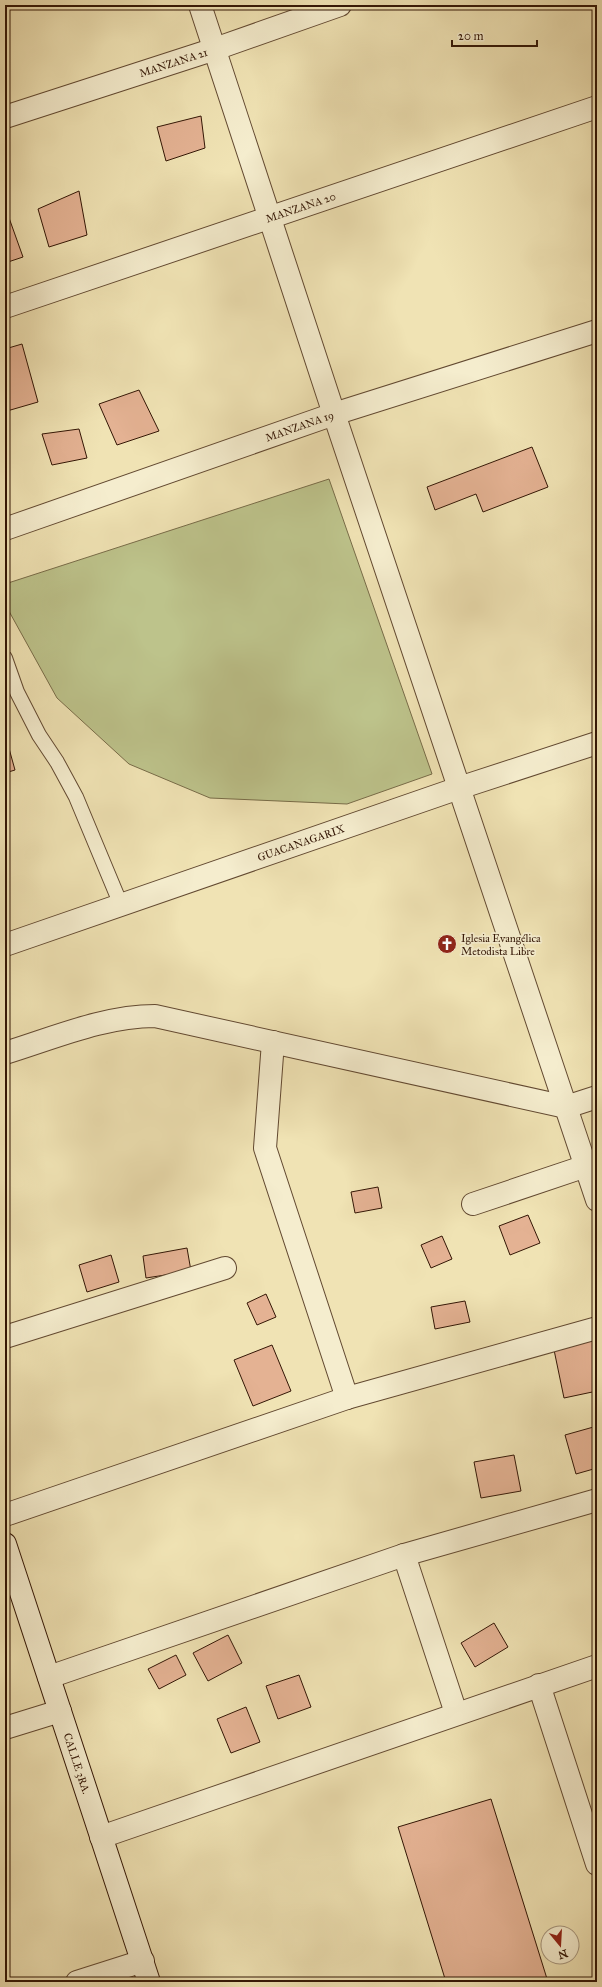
<svg xmlns="http://www.w3.org/2000/svg" width="602" height="1987" font-family="'IM FELL Great Primer',serif">
<style>
.green{fill:#bdc38b;stroke:#786c48}
.building{fill:#e4b293;stroke:#331605}
.lines{fill:none;stroke-linecap:round;stroke-linejoin:round}
.service-casing{stroke:#624931;stroke-width:16}
.minor-casing{stroke:#624931;stroke-width:24}
.tertiary-casing{stroke:#624931;stroke-width:24}
.secondary-casing{stroke:#331605;stroke-width:24}
.service{stroke:#f5edce;stroke-width:14}
.minor{stroke:#f5edce;stroke-width:22}
.tertiary{stroke:#f5edce;stroke-width:22}
.secondary{stroke:#f5edce;stroke-width:22}
.labels{text-anchor:middle;stroke-width:3.5;stroke-linejoin:round;paint-order:stroke}
.street-label{font-size:11px;fill:#331605;stroke:#f5edce}
.poi-label{font-size:11px;fill:#331605;stroke:#f5edce;text-anchor:start}
</style>
<rect width="100%" height="100%" fill="#f0e3b4"/>
<filter id="stains"><feTurbulence type="fractalNoise" baseFrequency=".005" numOctaves="4"/><feColorMatrix values="0 0 0 0 .2 0 0 0 0 .09 0 0 0 0 .02 0 0 0 .5 -.17"/></filter>
<radialGradient id="worn" r=".72"><stop offset=".6" stop-color="#630" stop-opacity="0"/><stop offset="1" stop-color="#630" stop-opacity=".3"/></radialGradient>
<polygon class="green" points="329,479 432,774 347,804 210,798 129,764 57,698 5,604 5,584"/>
<g class="building">
<polygon points="201,116 205,148 166,161 157,127"/>
<polygon points="79,191 87,235 49,247 38,209"/>
<polygon points="8,215 23,257 5,263 5,216"/>
<polygon points="22,344 38,402 7,411 5,403 5,349"/>
<polygon points="139,390 159,431 117,445 99,404"/>
<polygon points="79,429 87,458 52,465 42,434"/>
<polygon points="532,447 548,487 483,512 476,494 435,510 427,487"/>
<polygon points="5,734 15,770 5,773"/>
<polygon points="378,1187 382,1208 355,1213 351,1192"/>
<polygon points="528,1215 540,1243 510,1255 499,1226"/>
<polygon points="442,1236 452,1259 431,1268 421,1245"/>
<polygon points="187,1248 191,1271 146,1278 143,1256"/>
<polygon points="111,1255 119,1282 87,1292 79,1265"/>
<polygon points="266,1294 276,1317 257,1325 247,1303"/>
<polygon points="465,1301 470,1322 435,1329 431,1307"/>
<polygon points="597,1337 597,1391 564,1398 553,1345"/>
<polygon points="272,1345 291,1391 253,1406 234,1360"/>
<polygon points="597,1426 597,1468 576,1474 565,1435"/>
<polygon points="514,1455 521,1491 481,1498 474,1462"/>
<polygon points="494,1623 508,1647 475,1667 461,1643"/>
<polygon points="228,1635 242,1663 208,1681 193,1653"/>
<polygon points="176,1655 186,1675 159,1689 148,1669"/>
<polygon points="299,1675 311,1707 278,1719 266,1686"/>
<polygon points="246,1707 260,1742 231,1753 217,1719"/>
<polygon points="491,1799 548,1982 446,1982 398,1827"/>
</g>
<g class="lines">
<g class="service-casing">
<polyline id="service" points="5,658 17,692 39,735 57,762 76,797 121,905"/>
</g>
<g class="minor-casing">
<g id="minor">
<polyline points="200,5 334,414 597,1200"/>
<path id="s1" d="M5 117 215 49 340 5"/>
<path id="s2" d="M5 307 597 107"/>
<path id="s3" d="M5 529 334 414 597 331"/>
<polyline points="273,1042 265,1148 347,1398"/>
<path d="M5 1053C54 1038 104 1016 155 1016L566 1107 597 1097"/>
<polyline points="473,1204 586,1166"/>
<polyline points="5,1337 225,1268"/>
<polyline points="5,1515 347,1398 597,1328"/>
<polyline points="404,1555 456,1713"/>
<polyline points="49,1677 404,1555 597,1500"/>
<polyline points="539,1685 597,1864"/>
<polyline points="5,1728 60,1711"/>
<polyline points="101,1837 597,1666"/>
<polyline points="77,1982 143,1961"/>
</g>
</g>
<g class="tertiary-casing">
<g id="tertiary">
<path id="s4" d="M5 945 459 788 597 743"/>
</g>
</g>
<g class="secondary-casing">
<g id="secondary">
<path id="s5" d="M5 1544 149 1982"/>
</g>
</g>
<use href="#service" class="service"/>
<use href="#minor" class="minor"/>
<use href="#tertiary" class="tertiary"/>
<use href="#secondary" class="secondary"/>
</g>
<defs>
<g id="church-disc" transform="scale(1)"><circle r="9.5" fill="#8f2418" stroke="#f5edce"/><path d="M-1.2-6h2.4v3.5h3.3v2.4h-3.3V6h-2.4V-.1h-3.3v-2.4h3.3Z" fill="#fff"/></g>
</defs>
<g fill-rule="evenodd">
<use href="#church-disc" x="447" y="944"/>
</g>
<g class="labels">
<g class="street-label">
<text dy="4" stroke="none"><textPath href="#s1" startOffset="177">MANZANA 21</textPath></text>
<text dy="4" stroke="none"><textPath href="#s2" startOffset="312">MANZANA 20</textPath></text>
<text dy="4" stroke="none"><textPath href="#s3" startOffset="312">MANZANA 19</textPath></text>
<text dy="4" stroke="none"><textPath href="#s4" startOffset="313">GUACANAGARIX</textPath></text>
<text dy="4" stroke="none"><textPath href="#s5" startOffset="231">CALLE 3RA.</textPath></text>
</g>
<g class="poi-label">
<text x="461" y="942">Iglesia Evangélica<tspan x="461" dy="13">Metodista Libre</tspan></text>
</g>
</g>
<rect width="602" height="1987" fill="none" stroke="#f0e3b4" stroke-width="20"/>
<rect x="6" y="6" width="590" height="1975" fill="none" stroke="#331605" stroke-width="2"/>
<rect x="10" y="10" width="582" height="1967" fill="none" stroke="#331605"/>
<g transform="translate(560 1945) rotate(162)"><circle r="19" fill="#f5edce" stroke="#a7977e"/>
<path d="M0-3L7 15L0 10L-7 15Z" fill="#8f2418"/>
<text y="-6" font-size="11" font-weight="bold" text-anchor="middle" fill="#331605">N</text>
</g>
<path d="M452 40v6h85v-6" fill="none" stroke="#331605" stroke-width="2"/>
<text x="458" y="40" font-size="12" fill="#331605" stroke="#f5edce" stroke-width="3" paint-order="stroke">20 m</text>
<rect width="100%" height="100%" filter="url(#stains)"/>
<rect width="100%" height="100%" fill="url(#worn)"/>
</svg>
